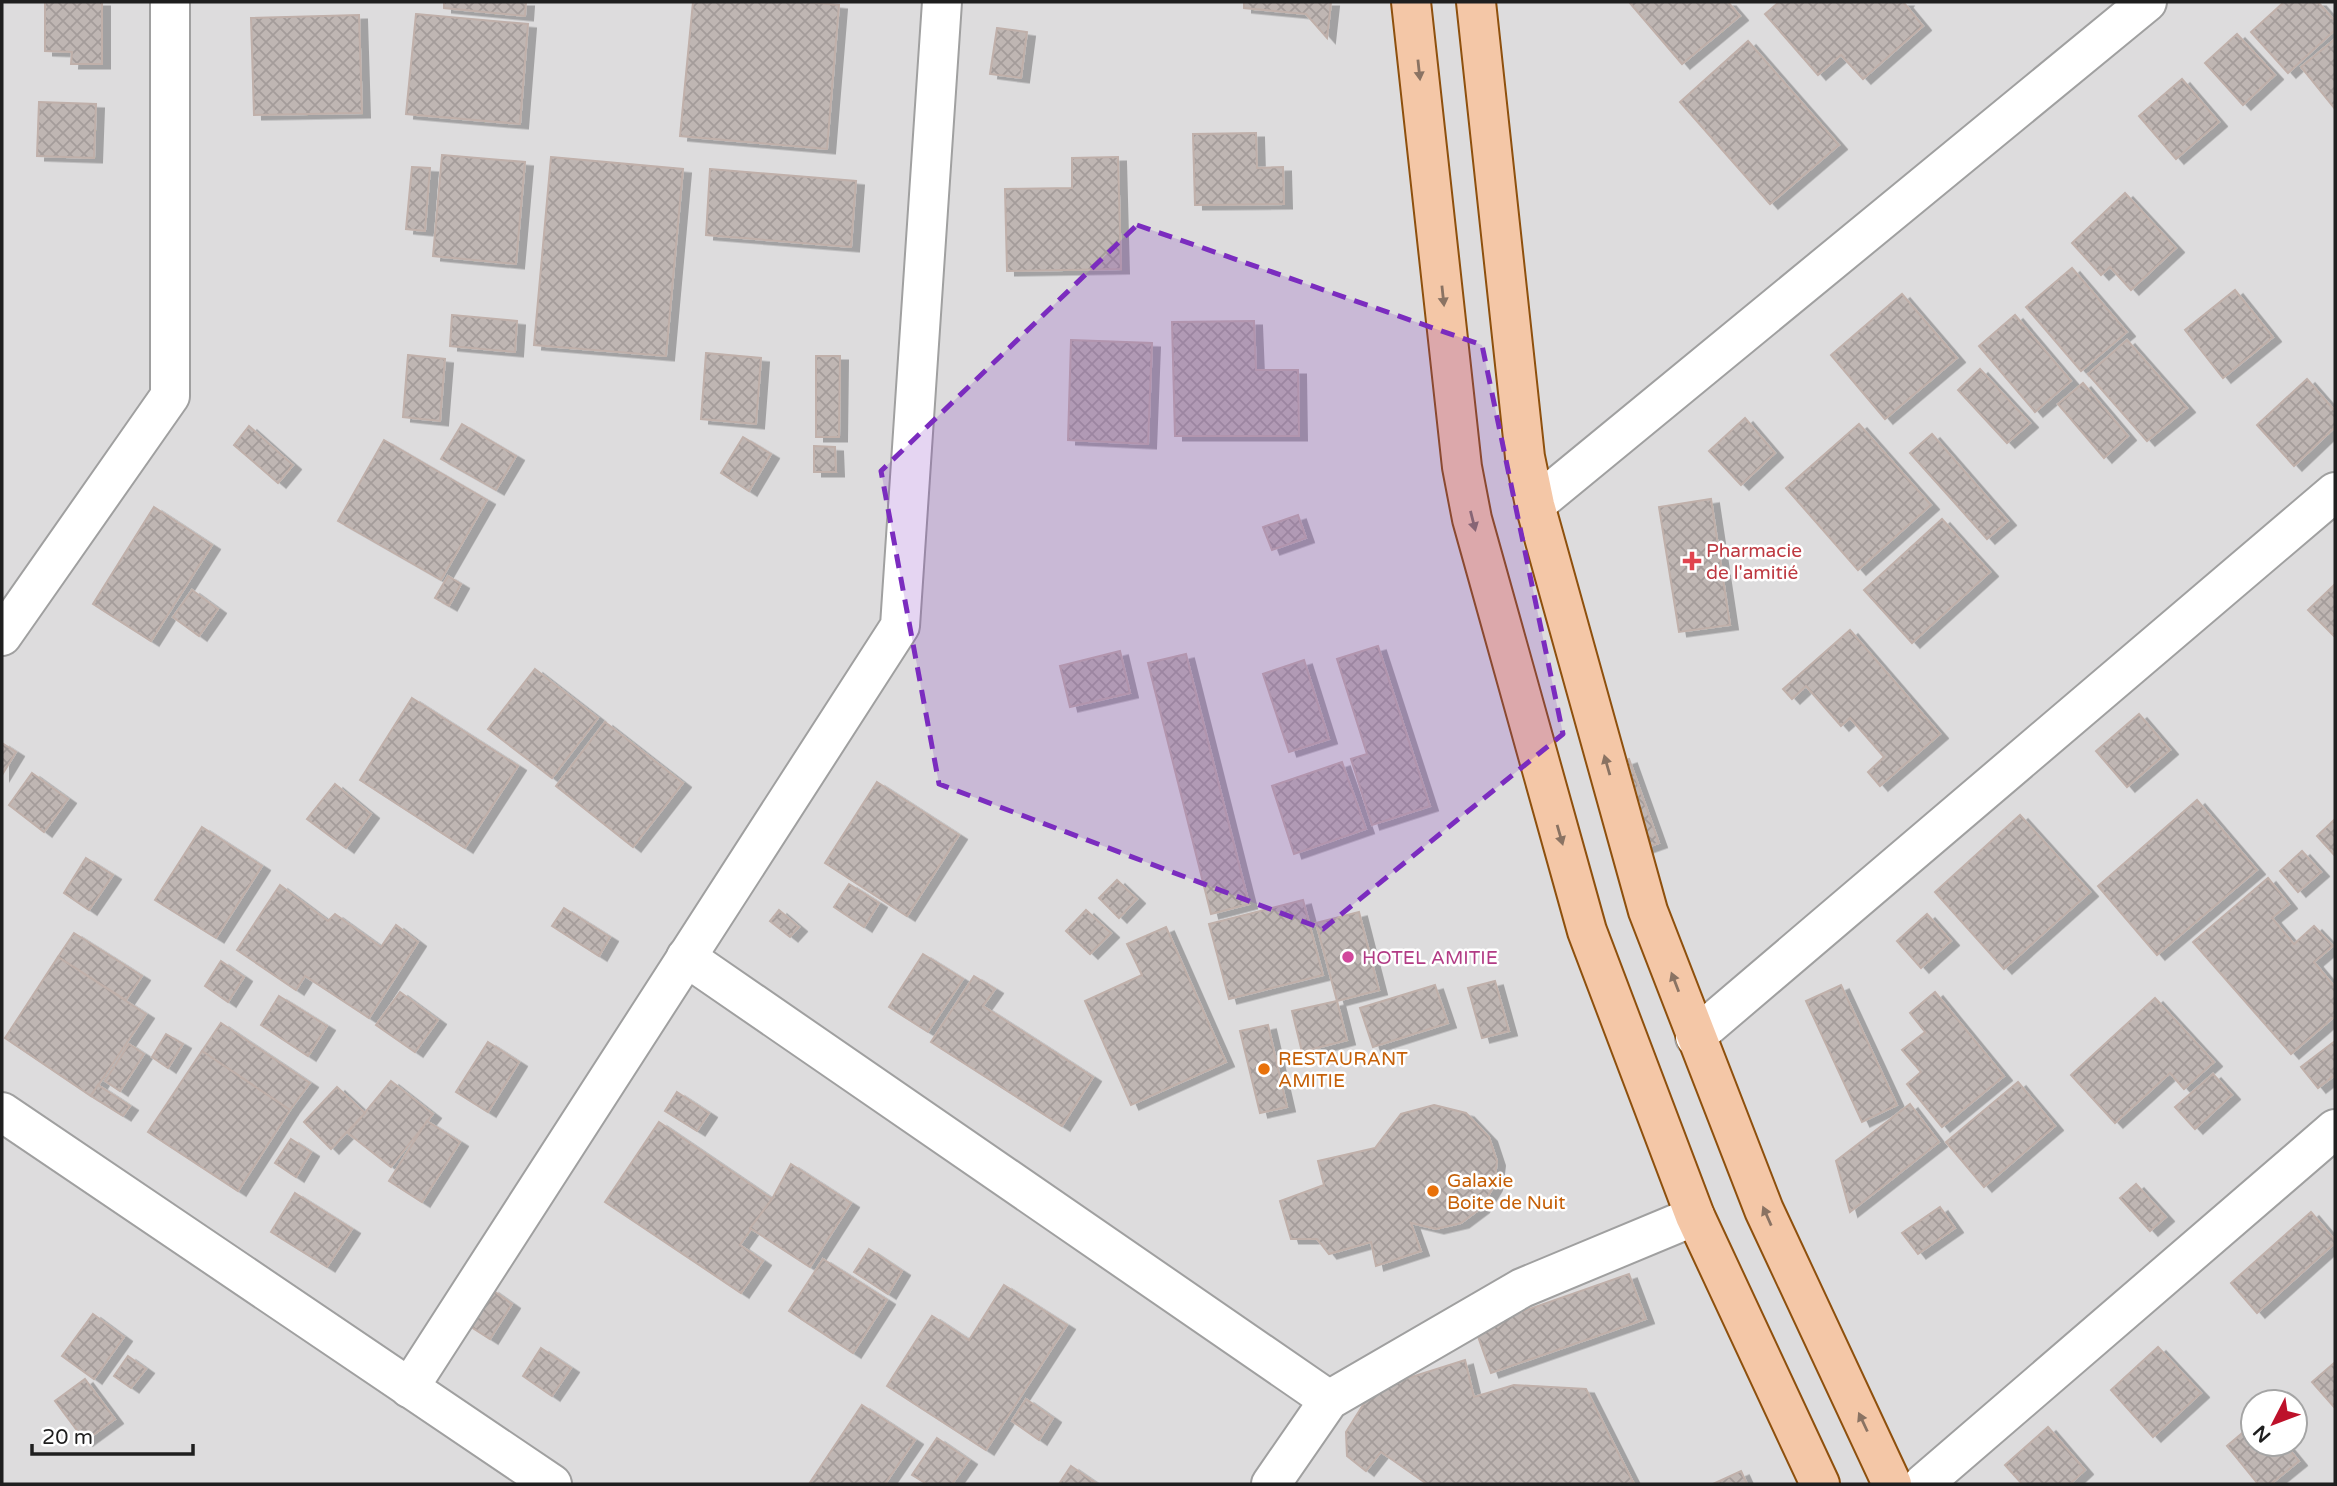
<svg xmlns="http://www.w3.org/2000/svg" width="2337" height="1486" font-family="'Varela Round',sans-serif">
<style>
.residential{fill:#dddcdd;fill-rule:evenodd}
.building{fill:url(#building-cross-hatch);stroke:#c0b0aa;stroke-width:2;filter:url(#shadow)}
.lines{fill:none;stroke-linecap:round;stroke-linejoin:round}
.minor-casing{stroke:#a0a0a0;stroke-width:42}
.major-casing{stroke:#8e500d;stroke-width:42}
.minor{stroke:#fff;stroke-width:38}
.major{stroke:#f4c7a7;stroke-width:38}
.oneway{fill:#8a7363}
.marked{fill:#7b2cbf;fill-opacity:0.2;stroke:#7b2cbf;stroke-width:5;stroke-dasharray:14 9;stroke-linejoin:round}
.health-dot{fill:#e0444e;stroke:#fff;stroke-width:2.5}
.hotel-dot{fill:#d1479c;stroke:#fff;stroke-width:2.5}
.food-dot{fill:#e8710a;stroke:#fff;stroke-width:2.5}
.labels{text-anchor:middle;stroke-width:5;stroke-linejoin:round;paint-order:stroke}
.health-label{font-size:19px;fill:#be3a42;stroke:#fff;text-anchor:start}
.hotel-label{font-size:19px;fill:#b23c85;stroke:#fff;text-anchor:start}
.food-label{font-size:19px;fill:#c56008;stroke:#fff;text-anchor:start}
</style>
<defs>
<pattern id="building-cross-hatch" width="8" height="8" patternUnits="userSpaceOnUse" patternTransform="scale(1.75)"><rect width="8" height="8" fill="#bfb6b3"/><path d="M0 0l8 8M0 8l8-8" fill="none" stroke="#a49c9a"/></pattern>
<filter id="shadow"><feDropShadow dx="8" dy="4.5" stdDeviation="0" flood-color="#0004"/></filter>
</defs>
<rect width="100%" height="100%" fill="#efebe7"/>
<path class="residential" d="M2 2H2335V1484H2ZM2253 1402H2295V1444H2253Z"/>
<g class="building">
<polygon points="45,2 102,2 102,64 71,64 72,52 45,51"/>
<polygon points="444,2 526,2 525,16 444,8"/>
<polygon points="693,2 808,2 839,5 827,149 680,136"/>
<polygon points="1244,2 1331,2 1327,38 1306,14 1244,8"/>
<polygon points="1629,2 1728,2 1740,16 1682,64"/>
<polygon points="1779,2 1905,2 1904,3 1923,26 1863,79 1841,55 1818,75 1765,14"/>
<polygon points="2284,2 2318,2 2335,21 2335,30 2288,73 2251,32"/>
<polygon points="416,14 528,24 520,124 406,114"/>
<polygon points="359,15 362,113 254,115 251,18"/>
<polygon points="997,28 1027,32 1021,78 990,74"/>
<polygon points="2237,34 2275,75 2243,105 2205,63"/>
<polygon points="2335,39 2335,109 2301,67"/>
<polygon points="1748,41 1839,145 1770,204 1680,102"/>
<polygon points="2182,79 2219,122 2176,159 2139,116"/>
<polygon points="39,102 96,104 94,158 37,156"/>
<polygon points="1256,133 1257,168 1283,167 1284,204 1195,205 1193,134"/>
<polygon points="442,155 525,162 516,264 433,256"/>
<polygon points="551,157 683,169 666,356 534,345"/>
<polygon points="1118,157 1121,269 1007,271 1005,189 1072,188 1072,158"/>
<polygon points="412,167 430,168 425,231 406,229"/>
<polygon points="710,169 856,181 851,247 706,235"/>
<polygon points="2125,193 2176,248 2131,290 2110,267 2101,275 2072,243"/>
<polygon points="2072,268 2127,332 2081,371 2026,307"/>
<polygon points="2235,290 2273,337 2223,378 2185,330"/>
<polygon points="1902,294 1957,358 1885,419 1831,355"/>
<polygon points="452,315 517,321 515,352 450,346"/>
<polygon points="2015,315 2071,381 2035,412 1979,346"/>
<polygon points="1254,321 1256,370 1298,370 1299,436 1175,436 1172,322"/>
<polygon points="1071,340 1152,343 1148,444 1068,440"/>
<polygon points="2127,340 2187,408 2147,441 2088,374"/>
<polygon points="706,353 761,358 756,424 701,419"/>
<polygon points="408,355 445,359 440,421 403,417"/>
<polygon points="816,356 840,356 839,437 816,437"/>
<polygon points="1980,369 2030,423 2007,443 1958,390"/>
<polygon points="2307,379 2335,411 2335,427 2294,466 2257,425"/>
<polygon points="2083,383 2128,436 2104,458 2058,404"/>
<polygon points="1745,418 1775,453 1741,485 1709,451"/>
<polygon points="462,424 516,456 496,490 441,459"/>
<polygon points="1859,424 1931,505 1858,570 1786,488"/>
<polygon points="249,426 293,465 278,483 234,445"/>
<polygon points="1932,434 2008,521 1987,539 1910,453"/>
<polygon points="743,437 771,454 749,491 721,473"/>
<polygon points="384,440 487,500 441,580 338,521"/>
<polygon points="814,446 835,447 836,472 814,472"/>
<polygon points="1711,499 1730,625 1679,632 1659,507"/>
<polygon points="154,507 212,545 151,641 93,604"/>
<polygon points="1298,515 1306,538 1272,550 1263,527"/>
<polygon points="1942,519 1990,572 1912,643 1864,590"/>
<polygon points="448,576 461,584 449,606 435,598"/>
<polygon points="2335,584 2335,637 2308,610"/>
<polygon points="192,590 218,609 199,636 173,617"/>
<polygon points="1850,630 1940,734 1880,786 1868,772 1884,757 1850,718 1841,726 1806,686 1792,699 1783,689"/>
<polygon points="1378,646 1430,806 1372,825 1351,759 1367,754 1337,659"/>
<polygon points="1120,651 1130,693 1070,707 1060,666"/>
<polygon points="1186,654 1249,904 1211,914 1148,663"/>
<polygon points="1304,660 1329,739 1289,752 1263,674"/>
<polygon points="535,669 598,718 552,778 488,729"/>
<polygon points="412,698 518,766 465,848 360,780"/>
<polygon points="2139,714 2170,750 2127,787 2096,751"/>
<polygon points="605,722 683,783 633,847 556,786"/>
<polygon points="2,743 16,752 2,775"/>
<polygon points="1629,759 1659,843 1642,849 1611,765"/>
<polygon points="1342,762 1366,829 1294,854 1272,786"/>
<polygon points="32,773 68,799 44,832 9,805"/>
<polygon points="877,782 959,835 907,916 825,863"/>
<polygon points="335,784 371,814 346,848 307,819"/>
<polygon points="2197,800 2257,870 2157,955 2098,886"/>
<polygon points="2020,815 2090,892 2004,969 1935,892"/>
<polygon points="2335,819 2335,856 2317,836"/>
<polygon points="202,827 262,866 216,938 155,900"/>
<polygon points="2302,851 2321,872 2298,892 2280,871"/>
<polygon points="86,858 113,875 89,910 64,893"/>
<polygon points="2268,878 2289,904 2272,918 2294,944 2314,926 2333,946 2314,962 2335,987 2335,1016 2291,1054 2193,942"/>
<polygon points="1117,880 1137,899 1119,918 1099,898"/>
<polygon points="849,884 879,903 864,927 834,907"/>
<polygon points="280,885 328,921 335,914 381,947 396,925 418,942 369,1018 305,976 296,990 237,950"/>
<polygon points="1303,900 1323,975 1229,999 1209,924"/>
<polygon points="564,908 610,937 599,956 552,926"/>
<polygon points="779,910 799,927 790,937 770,921"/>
<polygon points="1086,910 1111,933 1090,954 1066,931"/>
<polygon points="1359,912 1379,990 1337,1001 1316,923"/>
<polygon points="1927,914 1951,941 1921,968 1897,941"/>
<polygon points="1166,927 1226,1062 1131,1105 1085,1001 1142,975 1127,944"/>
<polygon points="74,933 142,976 126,1000 58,957"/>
<polygon points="923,954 963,979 928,1032 889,1007"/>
<polygon points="58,957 146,1014 91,1096 5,1038"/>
<polygon points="221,961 244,977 228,1002 205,986"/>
<polygon points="974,976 995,989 983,1006 1093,1077 1062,1126 931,1042"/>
<polygon points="1495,981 1509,1031 1482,1038 1468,988"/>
<polygon points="1435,985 1448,1023 1373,1047 1360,1008"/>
<polygon points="1841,985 1897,1105 1862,1122 1806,1001"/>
<polygon points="400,992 438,1020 415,1052 376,1025"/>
<polygon points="1935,992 2004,1076 1942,1127 1907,1084 1921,1072 1902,1050 1925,1032 1910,1013"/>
<polygon points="279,996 327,1026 308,1056 261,1025"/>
<polygon points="2155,998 2214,1062 2184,1089 2170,1073 2115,1123 2071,1075"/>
<polygon points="1337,1001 1347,1040 1302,1052 1292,1011"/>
<polygon points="221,1023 310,1083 290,1110 202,1051"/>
<polygon points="1268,1025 1287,1107 1260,1113 1240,1031"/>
<polygon points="166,1034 183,1044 168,1068 152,1057"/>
<polygon points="2335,1041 2335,1075 2318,1088 2301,1067"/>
<polygon points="488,1042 519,1062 488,1112 456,1092"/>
<polygon points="129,1044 144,1054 120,1091 105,1081"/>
<polygon points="202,1051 290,1110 238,1191 148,1132"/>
<polygon points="2213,1074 2232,1095 2195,1129 2175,1107"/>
<polygon points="391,1081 433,1114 391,1167 348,1133"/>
<polygon points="2018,1082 2055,1126 1984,1187 1946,1142"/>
<polygon points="98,1085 130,1106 123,1116 91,1096"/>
<polygon points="337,1087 365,1113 331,1149 304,1122"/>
<polygon points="677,1092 709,1113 697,1131 665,1111"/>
<polygon points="1910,1104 1939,1142 1850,1212 1836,1161"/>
<polygon points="1434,1105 1466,1113 1489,1137 1497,1161 1494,1186 1481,1208 1461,1223 1436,1229 1411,1223 1421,1251 1376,1266 1371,1242 1329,1254 1317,1239 1291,1239 1280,1201 1324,1185 1318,1161 1375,1148 1401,1114"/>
<polygon points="427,1121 460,1142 422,1202 389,1181"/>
<polygon points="659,1122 772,1199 740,1245 763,1261 741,1293 605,1202"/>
<polygon points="291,1139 311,1152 296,1177 275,1163"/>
<polygon points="791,1164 851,1203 810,1267 750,1228 772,1199"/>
<polygon points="2136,1184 2166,1217 2150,1231 2120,1198"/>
<polygon points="295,1193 352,1229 327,1267 271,1232"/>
<polygon points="1940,1207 1955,1228 1918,1254 1902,1233"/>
<polygon points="2311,1212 2335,1240 2335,1243 2257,1313 2231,1283"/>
<polygon points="869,1249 902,1271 888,1294 854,1272"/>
<polygon points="823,1259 887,1300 853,1353 789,1311"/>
<polygon points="1629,1274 1646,1319 1491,1373 1475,1328"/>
<polygon points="1004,1285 1067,1325 986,1450 887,1386 932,1316 969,1340"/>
<polygon points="491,1289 512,1304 490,1339 468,1325"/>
<polygon points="93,1314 124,1337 94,1379 62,1356"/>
<polygon points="2158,1347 2201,1393 2153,1437 2111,1390"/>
<polygon points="541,1348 571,1368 552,1396 523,1376"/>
<polygon points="128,1356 146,1369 131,1388 114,1376"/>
<polygon points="1465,1360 1474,1397 1514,1385 1586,1389 1634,1484 1427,1484 1381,1452 1366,1471 1347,1456 1346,1432 1373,1389"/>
<polygon points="2334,1363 2335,1365 2335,1408 2312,1382"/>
<polygon points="85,1379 115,1419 85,1441 55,1401"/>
<polygon points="1026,1399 1053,1418 1039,1440 1012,1421"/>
<polygon points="862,1405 915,1440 885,1484 809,1484"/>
<polygon points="2253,1424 2253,1444 2285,1444 2299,1461 2271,1484 2258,1484 2227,1446"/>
<polygon points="2048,1427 2085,1470 2070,1484 2022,1484 2005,1465"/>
<polygon points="937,1438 969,1460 952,1484 927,1484 912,1475"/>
<polygon points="1071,1466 1097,1484 1059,1484"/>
<polygon points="1741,1471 1747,1484 1713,1484"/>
</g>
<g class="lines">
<g class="minor-casing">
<g id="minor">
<polyline points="1535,505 2147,2"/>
<polyline points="2,636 170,396 170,2"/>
<polyline points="686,957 1329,1400"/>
<polyline points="1695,1037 2335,492"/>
<polyline points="2,1112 552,1484"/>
<polyline points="409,1388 900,626 942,2"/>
<polyline points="1271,1484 1329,1400 1522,1288 1695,1216"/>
<polyline points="1923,1484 2335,1129"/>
</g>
</g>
<g class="major-casing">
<g id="major">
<polyline points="1411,2 1462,467 1472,519 1587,931 1695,1216 1820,1484"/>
<polyline points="1476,2 1525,457 1535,505 1648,911 1764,1210 1892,1484"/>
</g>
</g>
<use href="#minor" class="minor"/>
<use href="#major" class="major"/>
</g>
<defs><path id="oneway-solid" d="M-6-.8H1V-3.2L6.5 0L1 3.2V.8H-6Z" transform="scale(1.75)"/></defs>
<g class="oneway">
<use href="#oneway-solid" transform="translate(1419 70) rotate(84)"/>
<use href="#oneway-solid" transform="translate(1443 296) rotate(84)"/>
<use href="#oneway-solid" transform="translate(1473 521) rotate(76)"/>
<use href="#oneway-solid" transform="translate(1607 765) rotate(-106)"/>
<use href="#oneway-solid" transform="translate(1560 835) rotate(74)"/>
<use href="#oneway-solid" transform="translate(1675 982) rotate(-111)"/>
<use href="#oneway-solid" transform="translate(1767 1216) rotate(-114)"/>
<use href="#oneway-solid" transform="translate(1863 1422) rotate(-115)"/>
</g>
<path class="marked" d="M1137 225 1482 345 1563 734 1323 929 939 784 881 471Z"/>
<path class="health-dot" d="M1688.5 550.5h7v7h7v7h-7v7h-7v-7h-7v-7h7z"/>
<circle class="hotel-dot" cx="1348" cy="957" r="7"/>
<g class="food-dot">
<circle cx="1264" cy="1069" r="7"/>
<circle cx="1433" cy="1191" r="7"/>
</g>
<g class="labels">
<g class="health-label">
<text x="1706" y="557">Pharmacie<tspan x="1706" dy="22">de l'amitié</tspan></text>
</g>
<g class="hotel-label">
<text x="1362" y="964">HOTEL AMITIE</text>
</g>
<g class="food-label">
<text x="1278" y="1065">RESTAURANT<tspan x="1278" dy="22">AMITIE</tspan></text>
<text x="1447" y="1187">Galaxie<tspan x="1447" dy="22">Boite de Nuit</tspan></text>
</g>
</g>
<rect width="2337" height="1486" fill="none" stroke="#1f1f1f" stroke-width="7"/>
<g transform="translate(2274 1423) rotate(228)"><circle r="33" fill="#ffffff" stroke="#a5a5a5" stroke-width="2"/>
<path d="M0-5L12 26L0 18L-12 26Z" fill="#bd112a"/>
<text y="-10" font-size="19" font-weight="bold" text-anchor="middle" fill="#1f1f1f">N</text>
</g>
<path d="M32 1444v10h161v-10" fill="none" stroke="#1f1f1f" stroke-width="3.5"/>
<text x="42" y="1444" font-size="21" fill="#1f1f1f" stroke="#ffffff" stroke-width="5" paint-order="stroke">20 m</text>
</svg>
